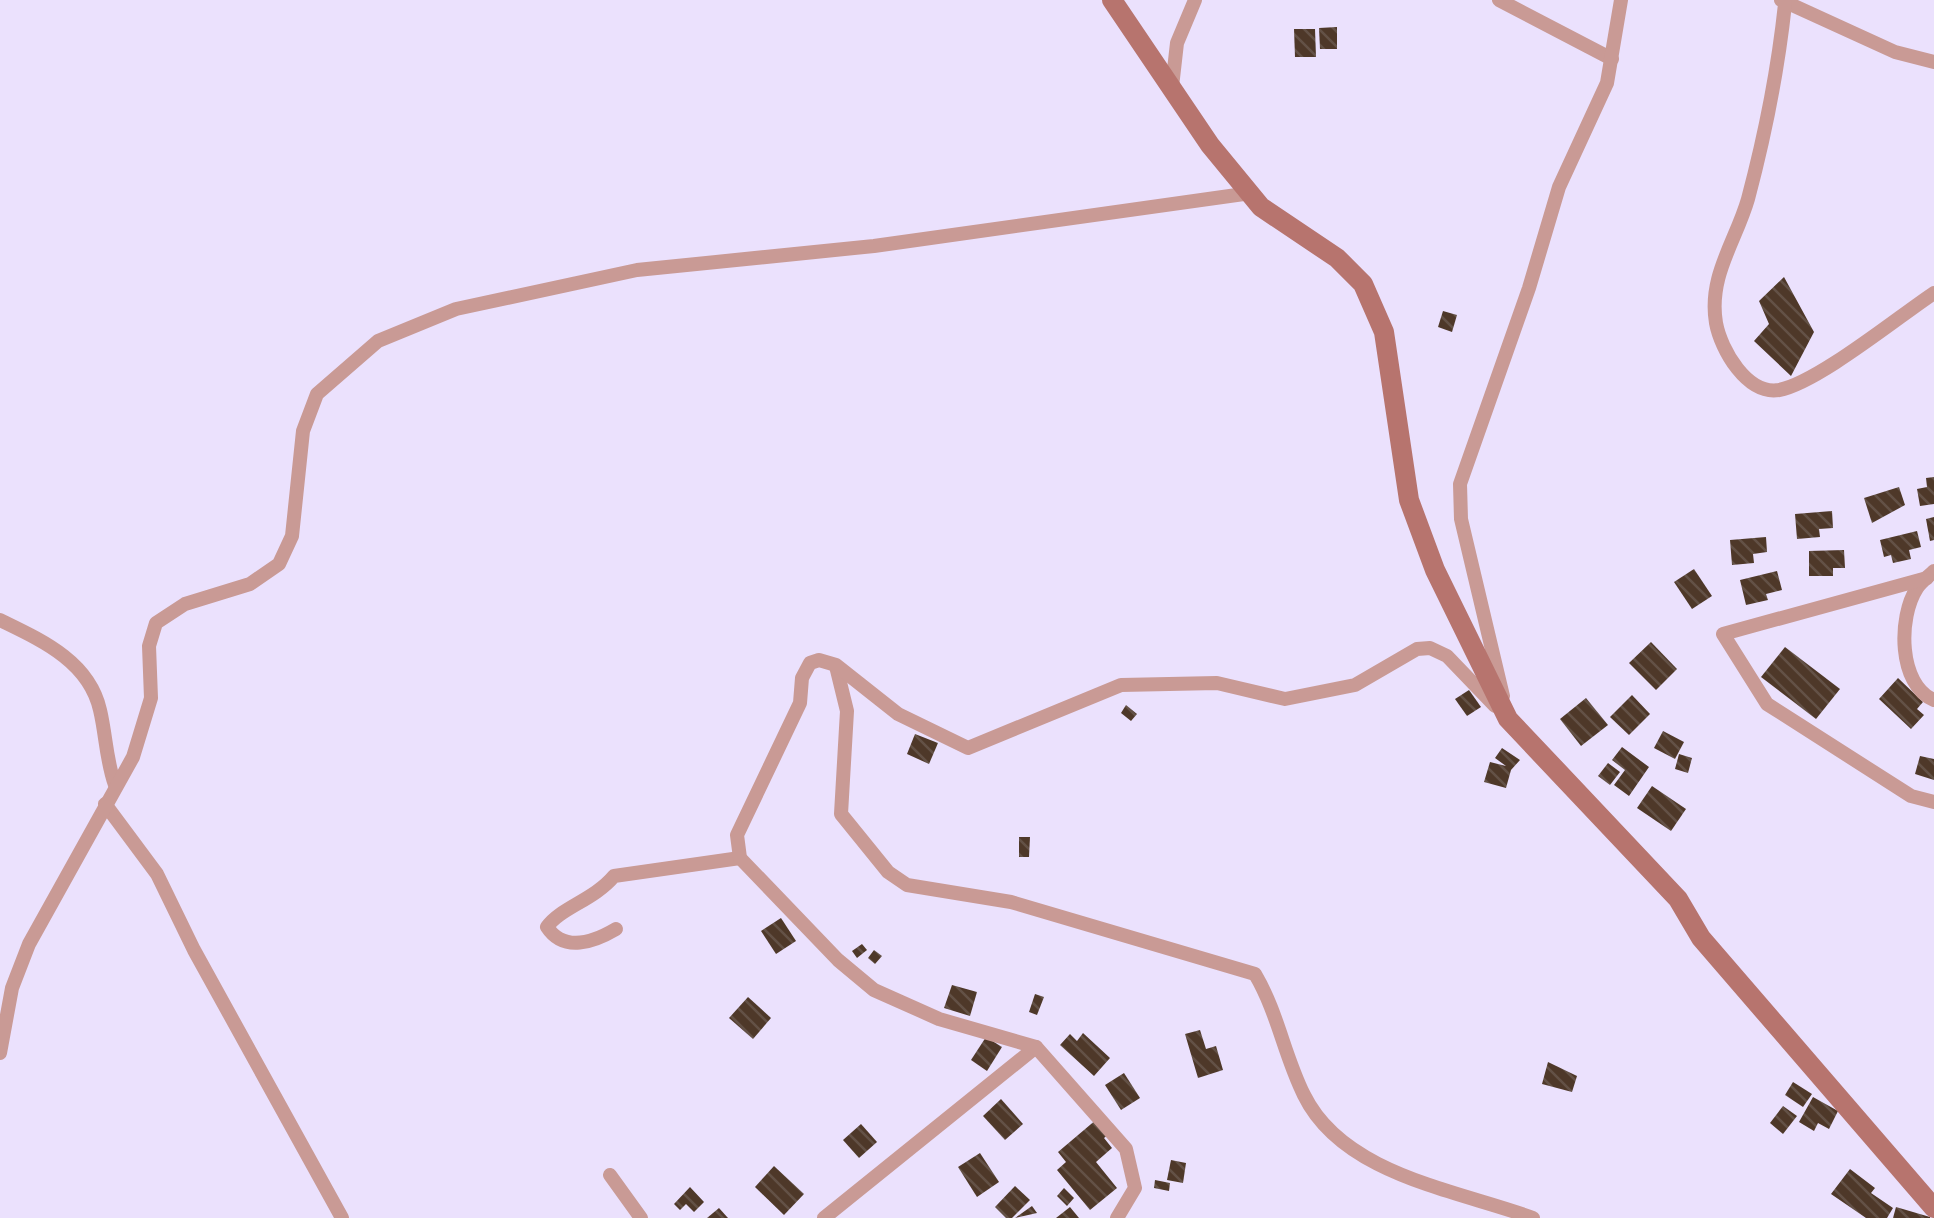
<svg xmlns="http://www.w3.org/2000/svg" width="1934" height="1218" font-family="Helvetica,sans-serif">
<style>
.building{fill:url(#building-back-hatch)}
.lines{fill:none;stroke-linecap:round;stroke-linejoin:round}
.street{stroke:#c99a95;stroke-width:14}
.secondary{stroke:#b7746e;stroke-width:20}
</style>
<defs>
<pattern id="building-back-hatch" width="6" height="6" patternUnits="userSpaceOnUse" patternTransform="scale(2.5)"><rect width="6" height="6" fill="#4e3829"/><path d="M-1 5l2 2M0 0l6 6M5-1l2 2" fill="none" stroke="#635146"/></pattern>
</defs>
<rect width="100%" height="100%" fill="#ebe1fd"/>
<g class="building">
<polygon points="1337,27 1337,49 1320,49 1319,28"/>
<polygon points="1294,29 1315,29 1316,57 1295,57"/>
<polygon points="1784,277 1814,332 1791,376 1754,341 1769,324 1759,301"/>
<polygon points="1443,311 1457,315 1452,332 1438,327"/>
<polygon points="1934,477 1934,504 1920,506 1917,489 1927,487 1926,478"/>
<polygon points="1899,487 1905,505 1872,523 1864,498"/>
<polygon points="1832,511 1833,528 1819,529 1820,537 1797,539 1795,514"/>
<polygon points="1934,517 1934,540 1930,541 1926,519"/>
<polygon points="1917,531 1921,547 1909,550 1911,559 1893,563 1891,555 1884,557 1880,540"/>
<polygon points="1766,537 1767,552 1753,554 1754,563 1732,565 1730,540"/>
<polygon points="1844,550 1845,568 1833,568 1833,576 1809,576 1809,551"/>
<polygon points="1694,569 1712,596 1692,609 1674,582"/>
<polygon points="1777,571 1782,590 1766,594 1768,600 1746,605 1740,580"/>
<polygon points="1651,642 1677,669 1656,690 1629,663"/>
<polygon points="1785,647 1840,689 1816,719 1761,677"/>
<polygon points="1898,678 1923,702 1917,709 1924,715 1911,729 1879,699"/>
<polygon points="1469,690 1481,707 1467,716 1455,699"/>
<polygon points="1632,695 1650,714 1629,735 1610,717"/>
<polygon points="1586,698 1608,725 1581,746 1560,719"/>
<polygon points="1126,705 1137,714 1131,721 1121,713"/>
<polygon points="1663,731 1684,742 1675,759 1654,748"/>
<polygon points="915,734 938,743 929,764 907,754"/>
<polygon points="1622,747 1649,767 1629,796 1614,785 1625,770 1612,760"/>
<polygon points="1502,748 1520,760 1511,770 1506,788 1484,782 1490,762 1506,766 1495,758"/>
<polygon points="1679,754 1692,758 1688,773 1675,769"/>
<polygon points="1920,756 1934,759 1934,780 1915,774"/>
<polygon points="1608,763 1620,772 1610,785 1598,776"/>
<polygon points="1652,786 1686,809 1671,831 1637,808"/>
<polygon points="1019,837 1030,837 1029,857 1019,857"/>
<polygon points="781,918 796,941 776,954 761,931"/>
<polygon points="862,944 867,950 857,958 852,951"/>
<polygon points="874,950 882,956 875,964 868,958"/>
<polygon points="952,985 977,992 970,1016 944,1008"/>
<polygon points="1035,994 1044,997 1037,1015 1029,1012"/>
<polygon points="748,997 771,1018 753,1039 729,1018"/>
<polygon points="1200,1030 1206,1049 1216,1046 1223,1070 1198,1078 1185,1034"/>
<polygon points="1083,1033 1110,1058 1094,1076 1060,1045 1070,1034 1077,1041"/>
<polygon points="986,1037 1002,1047 987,1071 971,1060"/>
<polygon points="1548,1062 1577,1076 1572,1092 1542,1084"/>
<polygon points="1124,1073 1140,1098 1121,1110 1105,1085"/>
<polygon points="1793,1082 1812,1094 1803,1107 1785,1095"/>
<polygon points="1813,1097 1838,1111 1829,1129 1818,1123 1814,1131 1799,1122"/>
<polygon points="1001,1099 1023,1124 1005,1140 983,1116"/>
<polygon points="1783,1106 1797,1116 1783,1134 1770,1123"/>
<polygon points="1097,1119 1109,1134 1104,1138 1112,1148 1096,1162 1117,1188 1090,1210 1057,1170 1066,1162 1058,1152"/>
<polygon points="861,1124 877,1142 859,1158 843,1140"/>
<polygon points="980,1153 999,1182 977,1197 958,1167"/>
<polygon points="1171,1160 1186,1163 1183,1183 1167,1180"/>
<polygon points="774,1166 804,1194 784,1215 755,1187"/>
<polygon points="1850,1169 1875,1188 1871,1193 1893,1208 1887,1218 1866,1218 1831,1194"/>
<polygon points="1155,1180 1170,1183 1169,1191 1154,1188"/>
<polygon points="1015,1186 1030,1200 1012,1218 1006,1218 995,1207"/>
<polygon points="690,1187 704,1202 694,1212 686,1204 680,1210 674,1204"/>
<polygon points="1064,1188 1074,1198 1067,1206 1057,1196"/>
<polygon points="1032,1206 1037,1213 1015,1218"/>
<polygon points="1070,1207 1079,1218 1056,1218"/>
<polygon points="1896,1207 1930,1217 1930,1218 1893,1218"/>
<polygon points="719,1208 728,1218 707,1218"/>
</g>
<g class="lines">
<g class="street">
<polyline points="1499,0 1612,59"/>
<polyline points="1781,0 1895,52 1934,62"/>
<path d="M1785 4C1778 70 1765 135 1748 199 1736 241 1708 276 1716 323 1721 350 1747 395 1779 390 1817 383 1898 317 1934 293"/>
<polyline points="1172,87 1177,43 1195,0"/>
<path d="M1934 571C1929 576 1921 582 1917 588 1898 617 1898 685 1934 700"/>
<polyline points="1927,578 1723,634 1767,704 1911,796 1934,802"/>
<path d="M0 620C41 640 89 661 100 710 106 735 106 760 115 785"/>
<path d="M836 666 847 711 841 814 888 872 907 885 1011 902 1255 974C1278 1013 1284 1055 1304 1095 1343 1175 1457 1190 1533 1218"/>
<polyline points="1503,696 1461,519 1460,484 1529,288 1559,187 1607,83 1621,0"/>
<polyline points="105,804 157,874 194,950 342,1218"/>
<path d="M616 929C594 942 564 953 547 927 560 908 594 900 614 876L740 858"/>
<polyline points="0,1053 12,988 29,944 133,757 151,698 149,646 156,623 185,604 250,584 279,564 292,536 303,431 317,394 378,341 456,309 637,270 874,246 1251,193"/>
<polyline points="610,1175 641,1218"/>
<polyline points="824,1218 1036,1047"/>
<polyline points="1117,1218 1135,1188 1126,1149 1036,1047 939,1019 874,990 838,960 740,858 737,835 800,703 802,678 810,663 819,660 836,665 898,714 968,748 1121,685 1217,683 1285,699 1355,685 1417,649 1430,648 1447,656 1495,706"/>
</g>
<polyline class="secondary" points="1112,0 1210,145 1261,207 1337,258 1363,284 1384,332 1409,500 1435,570 1508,719 1678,899 1701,938 1934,1208"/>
</g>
</svg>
